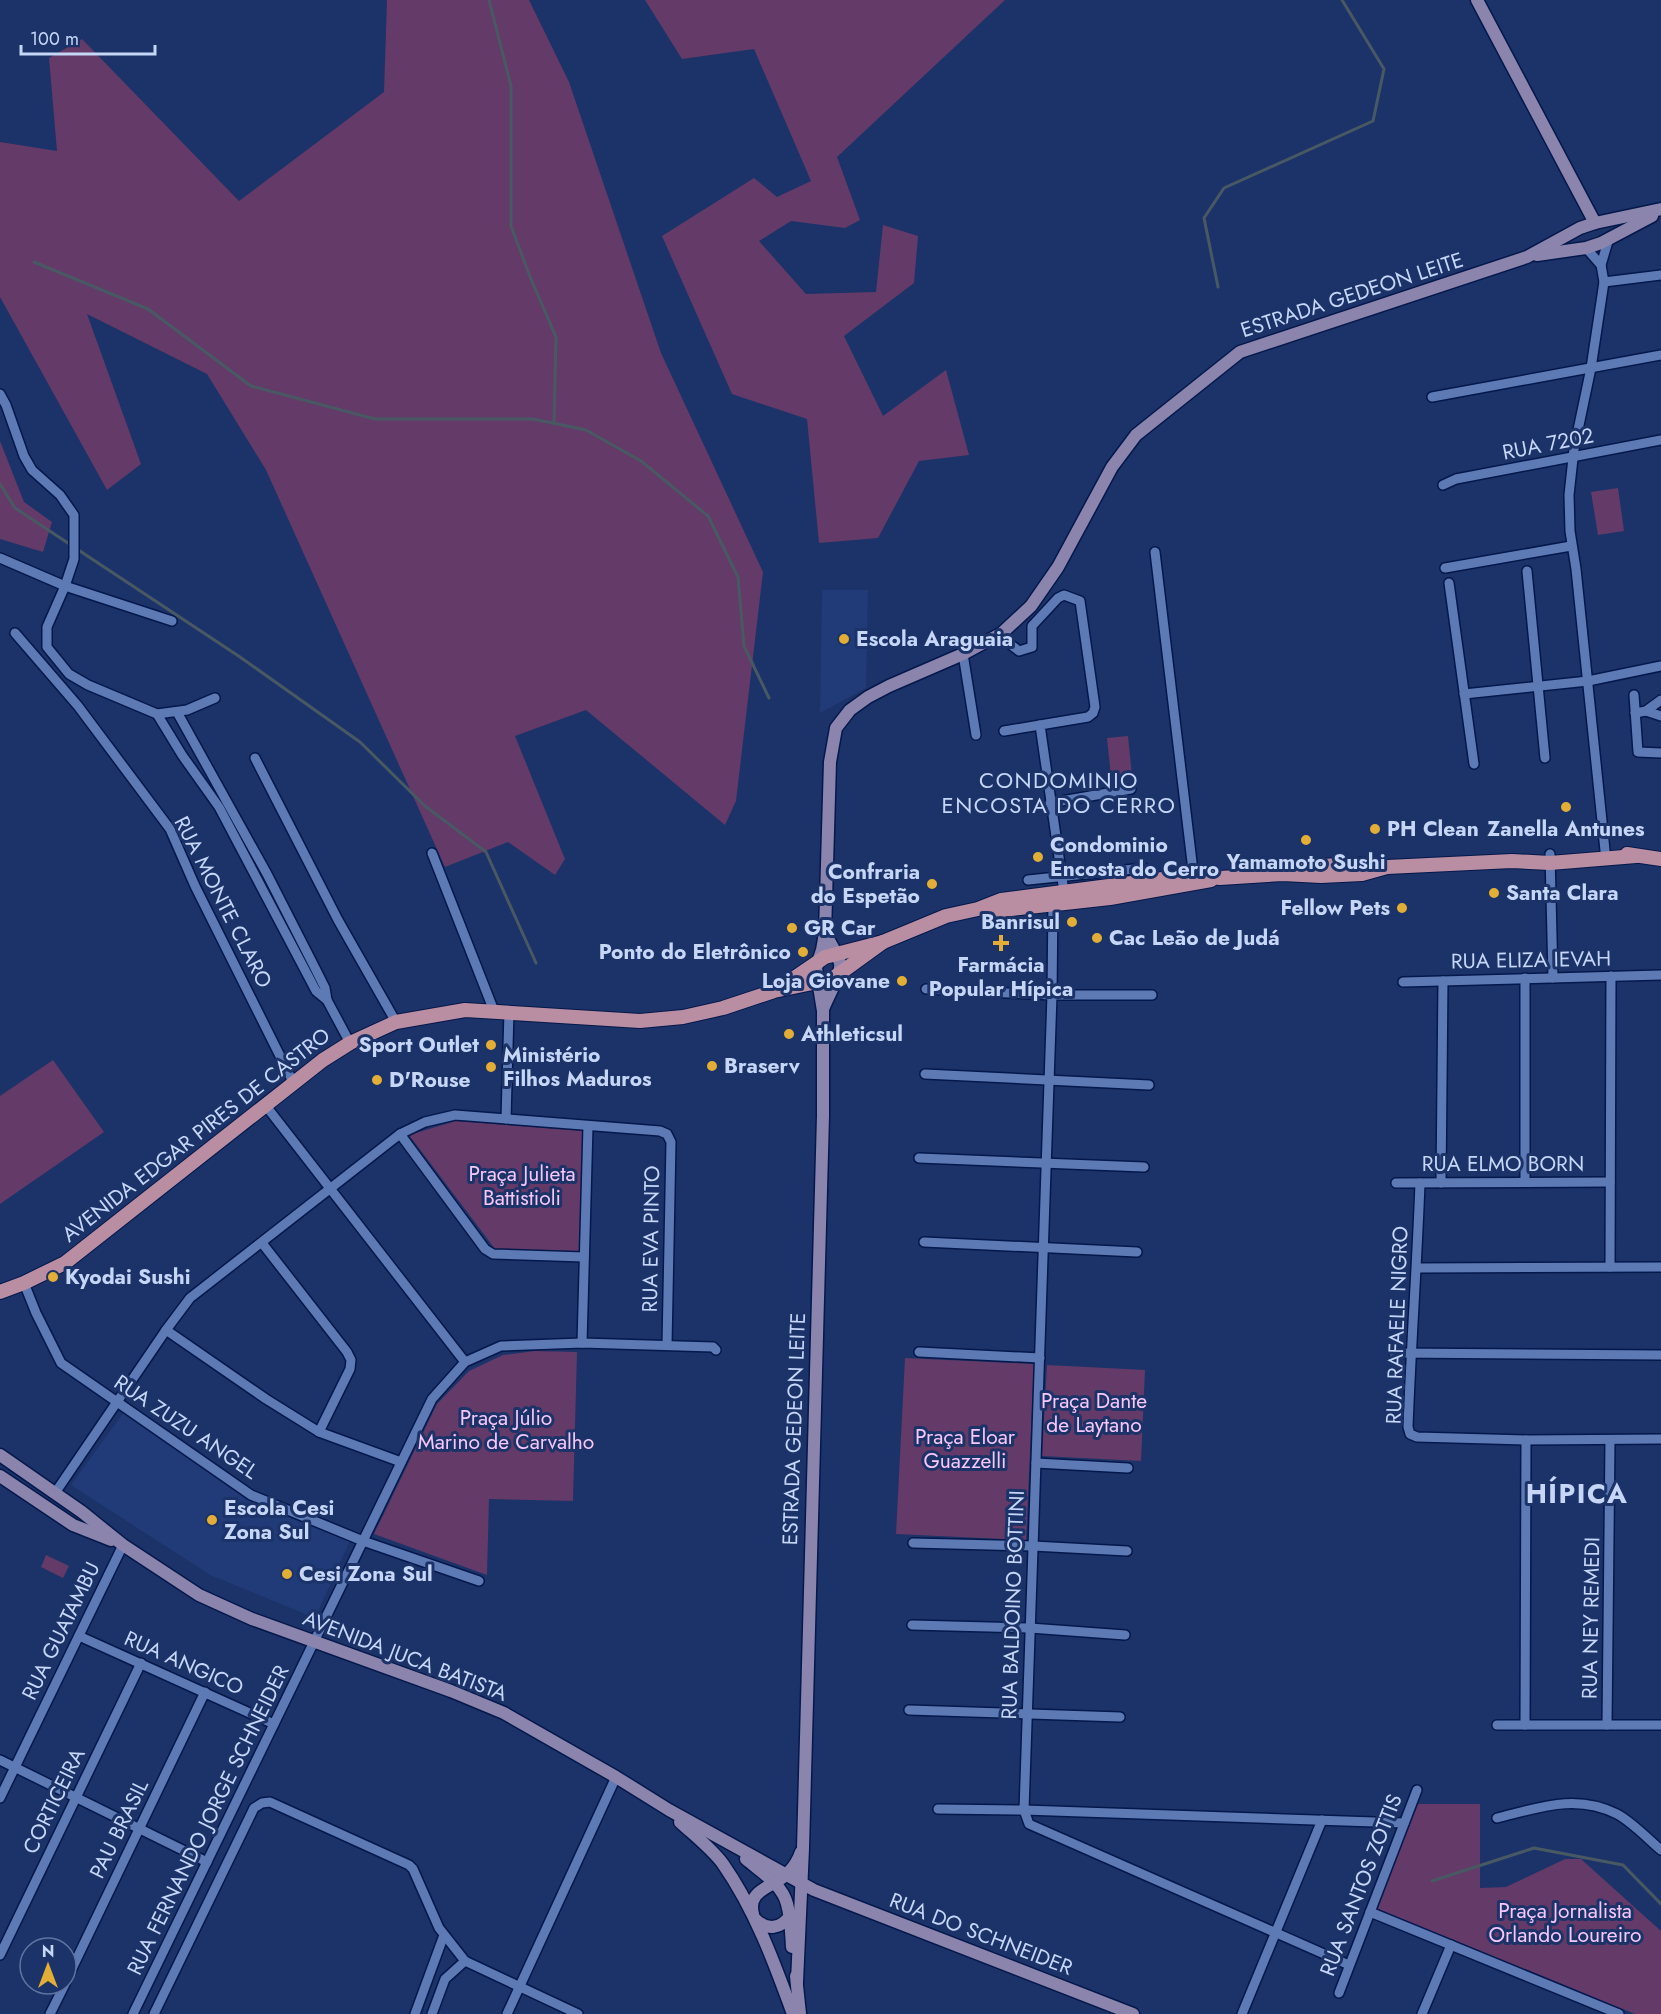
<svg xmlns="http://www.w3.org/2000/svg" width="1661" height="2014" font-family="Jost,sans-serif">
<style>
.built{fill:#203b77}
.green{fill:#633a68}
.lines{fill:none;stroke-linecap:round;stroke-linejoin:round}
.stream{stroke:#495964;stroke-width:3}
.street-casing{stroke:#05184b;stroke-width:12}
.secondary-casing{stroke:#05184b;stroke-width:15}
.primary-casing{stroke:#05184b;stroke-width:16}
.street{stroke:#5d7ab5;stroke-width:9}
.secondary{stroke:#8b84ac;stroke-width:12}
.primary{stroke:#b98ea2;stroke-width:14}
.poi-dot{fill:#e3ae35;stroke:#1b3368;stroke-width:2}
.labels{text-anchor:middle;stroke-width:6;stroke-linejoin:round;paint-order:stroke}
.street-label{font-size:21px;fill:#c6d6f7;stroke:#1b3368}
.poi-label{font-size:21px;font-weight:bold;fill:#c6d6f7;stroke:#1b3368;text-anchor:start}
.park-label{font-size:21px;fill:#f7c7fb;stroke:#1b3368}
.neighbourhood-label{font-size:22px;letter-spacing:1.5px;fill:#c6d6f7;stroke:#1b3368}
.district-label{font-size:27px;font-weight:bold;letter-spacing:1.5px;fill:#c6d6f7;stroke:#1b3368}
</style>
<rect width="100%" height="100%" fill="#1b3368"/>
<g class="built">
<polygon points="822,590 868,590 866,688 820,713"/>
<polygon points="124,1412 249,1499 350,1541 315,1618 210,1575 71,1485"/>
</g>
<g class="green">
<polygon points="387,0 529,0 569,82 661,353 763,572 736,801 725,825 586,710 515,736 565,859 555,875 508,842 445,867 266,470 207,374 87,314 141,464 107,490 0,297 0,142 57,151 49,58 82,39 239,201 384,92"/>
<polygon points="645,0 1005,0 837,157 860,220 845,228 791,221 759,241 806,294 876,292 883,225 918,236 914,283 844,336 883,416 946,370 969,455 919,461 878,538 819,543 807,419 732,394 662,236 754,178 777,197 811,181 754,49 682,59"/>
<polygon points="0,441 24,502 52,522 43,552 0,539"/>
<polygon points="1618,488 1624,531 1598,535 1591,492"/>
<polygon points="1128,736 1132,775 1111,777 1107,738"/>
<polygon points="53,1060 104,1132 0,1204 0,1096"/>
<polygon points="456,1121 585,1131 580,1252 495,1249 409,1135"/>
<polygon points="535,1351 577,1352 573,1501 489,1499 487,1575 374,1534 437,1404 469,1371 503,1355"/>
<polygon points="905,1358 1034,1364 1026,1540 896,1534"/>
<polygon points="1047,1365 1145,1370 1141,1461 1042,1456"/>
<polygon points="46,1555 69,1566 63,1578 41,1567"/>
<polygon points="1418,1804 1480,1804 1480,1888 1506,1887 1565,1859 1581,1859 1661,1931 1661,2014 1635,2014 1376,1908"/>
</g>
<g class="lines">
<g class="stream">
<polyline points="489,0 511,86 511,226 531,279 556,337 554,424"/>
<polyline points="34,262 148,309 251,386 375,419 533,419 586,430 641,461 708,516 738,577 744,646 769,698"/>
<polyline points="1218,287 1204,218 1224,188 1373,121 1384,69 1342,0"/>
<polyline points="0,484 15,508 240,657 360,742 425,806 486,852 536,963"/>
<polyline points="1432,1881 1534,1848 1623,1865 1661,1904"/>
</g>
<g class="street-casing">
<g id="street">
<polyline points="1586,248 1601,265 1604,282 1591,368 1574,449 1569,495 1570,531 1576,569 1606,860"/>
<polyline points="1601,265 1609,238"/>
<polyline points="1604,282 1661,275"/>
<polyline points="0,394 6,405 24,456 32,470 60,495 74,515 74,559 65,586 47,627 47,647 69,674 88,685 157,714 187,710 215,698"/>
<polyline points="1432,397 1661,355"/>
<polyline points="1443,485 1456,479 1661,440"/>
<polyline points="1155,552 1194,879"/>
<polyline points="0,558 65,586 172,621"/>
<polyline points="1445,568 1571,546"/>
<polyline points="1527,571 1545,758"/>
<polyline points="1449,583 1474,764"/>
<polyline points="15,633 78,706 170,829 195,886 294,1084"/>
<polyline points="1010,644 1019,651 1032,647 1032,626 1058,598 1064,595 1080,601 1095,707 1093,713 1088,717 1040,725 1064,892"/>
<polyline points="963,654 976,735"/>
<polyline points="1464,694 1588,681 1661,666"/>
<polyline points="1634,695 1638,752 1661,753"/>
<polyline points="1646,711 1661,716"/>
<polyline points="177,712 267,874 315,968 325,988 327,1000 350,1043"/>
<polyline points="1635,713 1646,711 1661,700"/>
<polyline points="157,714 182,755 219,807 316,991 327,1000"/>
<polyline points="1004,731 1040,725"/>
<polyline points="255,758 338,920 396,1022"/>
<polyline points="1050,803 1131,789"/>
<polyline points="432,853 494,1011"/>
<polyline points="1550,854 1553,978"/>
<polyline points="1028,880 1144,868"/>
<polyline points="1053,900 1052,995 1024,1810 1029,1824 1349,1965"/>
<polyline points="1525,978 1525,1182"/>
<polyline points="1403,982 1661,975"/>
<polyline points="926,989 1052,995 1152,995"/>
<polyline points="925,1074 1149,1085"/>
<polyline points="266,1106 465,1362"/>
<polyline points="506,1119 509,1011"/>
<polyline points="400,1134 485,1249 493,1254 584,1257"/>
<polyline points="919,1158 1144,1167"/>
<polyline points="1396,1183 1610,1182"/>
<path d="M1420 1183C1417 1264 1411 1346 1408 1427L1410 1434 1417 1437 1526 1440 1661 1439"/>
<polyline points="1441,1183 1443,981"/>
<polyline points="924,1242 1137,1252"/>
<polyline points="262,1243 347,1352 351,1360 350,1369 319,1432"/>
<polyline points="1610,1267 1611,976"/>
<polyline points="1417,1268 1661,1267"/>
<polyline points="24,1283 36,1313 61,1363 251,1495 363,1541 479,1581"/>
<polyline points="166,1330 266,1399 319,1432 401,1462"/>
<polyline points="582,1343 588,1126"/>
<polyline points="919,1352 1040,1358"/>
<polyline points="1394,1353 1661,1355"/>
<polyline points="1036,1463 1128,1468"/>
<polyline points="55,1493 166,1330 190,1298 400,1134 425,1122 455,1115 660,1131 667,1134 671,1142 667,1345"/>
<polyline points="913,1543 1033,1546 1127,1551"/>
<polyline points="912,1625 1030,1628 1125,1635"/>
<polyline points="79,1636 274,1724"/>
<polyline points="909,1710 1120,1717"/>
<polyline points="1497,1725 1661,1725"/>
<polyline points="1525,1725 1526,1440"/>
<polyline points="1607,1725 1610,1440"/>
<polyline points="0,1760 207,1862"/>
<polyline points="0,1798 123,1545"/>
<polyline points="938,1809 1024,1810 1404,1823"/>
<path d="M1497 1818C1538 1808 1576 1793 1617 1814 1632 1822 1647 1838 1661 1850"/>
<polyline points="1370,1912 1619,2014"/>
<polyline points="0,1955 141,1663"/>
<polyline points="66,1981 205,1692"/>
<polyline points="1339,1993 1417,1790"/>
<polyline points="50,2014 65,1984"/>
<polyline points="133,2014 432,1399 465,1362 501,1346 582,1343 713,1347 716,1350"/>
<polyline points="154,2014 254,1808 262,1803 270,1802 409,1865 413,1869 439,1928 465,1961 578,2014"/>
<polyline points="415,2014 444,1935"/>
<polyline points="432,2014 445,1979 465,1961"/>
<polyline points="507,2014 616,1777"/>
<polyline points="1242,2014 1322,1820"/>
<polyline points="1422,2014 1451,1945"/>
</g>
</g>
<g class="secondary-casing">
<g id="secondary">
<polyline points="1477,0 1595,223"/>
<polyline points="1537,255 1586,248 1601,243 1652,216"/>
<path d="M824 1007C828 996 842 973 840 963 837 953 830 943 825 933"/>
<polyline points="0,1455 82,1512 123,1545 199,1595 252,1619 451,1691 504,1713 616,1777 669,1810 814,1890 1133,2014"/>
<polyline points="0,1476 73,1525 111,1540"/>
<path d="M680 1822C694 1835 712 1849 723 1864 755 1910 774 1962 793 2014"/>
<path d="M746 1859C761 1872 782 1884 787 1904 791 1918 791 1933 792 1947"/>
<path d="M753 1914C746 1889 775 1887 788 1873 794 1867 798 1861 801 1852"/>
<path d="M755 1919C767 1931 781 1929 791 1915"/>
<polyline points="796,1976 800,2014"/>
<polyline points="797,1982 803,1848 823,1116 823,1011 816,968 822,950 825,933 830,762 836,728 850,710 868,697 889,686 963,654 1002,633 1017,619 1031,606 1058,567 1112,467 1136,435 1240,352 1527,257 1580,228 1595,223 1661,209"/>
</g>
</g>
<g class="primary-casing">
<g id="primary">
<polyline points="1627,854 1661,859"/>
<polyline points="1303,870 1320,866 1361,864 1387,867 1512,861 1550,863 1636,856"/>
<polyline points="984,909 1003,910 1110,898 1211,880"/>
<polyline points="781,987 825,957 883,942 946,916 978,909 1001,900 1193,875 1220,878 1283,874 1321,876 1362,874 1387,867"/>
<polyline points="0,1292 24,1283 65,1263 323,1060 350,1043 396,1022 465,1010 640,1021 683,1017 723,1008 774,991 832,979 883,942"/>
</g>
</g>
<use href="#street" class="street"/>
<use href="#secondary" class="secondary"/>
<use href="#primary" class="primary"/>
</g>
<g class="poi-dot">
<circle cx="844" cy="639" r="6"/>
<circle cx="1566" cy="807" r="6"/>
<circle cx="1375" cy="829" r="6"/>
<circle cx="1306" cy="840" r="6"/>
<circle cx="1038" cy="857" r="6"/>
<circle cx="932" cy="884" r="6"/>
<circle cx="1494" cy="893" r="6"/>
<circle cx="1402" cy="908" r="6"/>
<circle cx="1072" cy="922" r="6"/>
<circle cx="792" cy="928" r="6"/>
<circle cx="1097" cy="938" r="6"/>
<path d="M998 934h6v6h6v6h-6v6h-6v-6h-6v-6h6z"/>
<circle cx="803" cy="952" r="6"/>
<circle cx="902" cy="981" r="6"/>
<circle cx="789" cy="1034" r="6"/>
<circle cx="491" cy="1045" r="6"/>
<circle cx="712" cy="1066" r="6"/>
<circle cx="491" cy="1067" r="6"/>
<circle cx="377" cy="1080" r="6"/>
<circle cx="53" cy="1277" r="6"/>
<circle cx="212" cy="1520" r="6"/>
<circle cx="287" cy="1574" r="6"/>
</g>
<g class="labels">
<g class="street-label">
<text transform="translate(1352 295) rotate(-18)" y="7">ESTRADA GEDEON LEITE</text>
<text transform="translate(1548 444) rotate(-11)" y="7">RUA 7202</text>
<text transform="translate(223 902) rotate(63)" y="7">RUA MONTE CLARO</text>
<text transform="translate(1531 960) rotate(-1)" y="7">RUA ELIZA IEVAH</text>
<text transform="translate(196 1135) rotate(-38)" y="7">AVENIDA EDGAR PIRES DE CASTRO</text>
<text x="1503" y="1171">RUA ELMO BORN</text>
<text transform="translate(651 1239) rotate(-89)" y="7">RUA EVA PINTO</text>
<text transform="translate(1397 1325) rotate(-88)" y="7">RUA RAFAELE NIGRO</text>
<text transform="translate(186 1427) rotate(34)" y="7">RUA ZUZU ANGEL</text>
<text transform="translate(794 1429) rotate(-88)" y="7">ESTRADA GEDEON LEITE</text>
<text transform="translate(1013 1605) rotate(-88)" y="7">RUA BALDOINO BOTTINI</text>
<text transform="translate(1591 1618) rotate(-89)" y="7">RUA NEY REMEDI</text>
<text transform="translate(61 1631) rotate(-64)" y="7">RUA GUATAMBU</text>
<text transform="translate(405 1656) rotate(21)" y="7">AVENIDA JUCA BATISTA</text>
<text transform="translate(184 1663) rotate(24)" y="7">RUA ANGICO</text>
<text transform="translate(54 1801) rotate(-64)" y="7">CORTICEIRA</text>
<text transform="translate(208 1820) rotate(-64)" y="7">RUA FERNANDO JORGE SCHNEIDER</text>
<text transform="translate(119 1829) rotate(-64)" y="7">PAU BRASIL</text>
<text transform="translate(1361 1885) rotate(-69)" y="7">RUA SANTOS ZOTTIS</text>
<text transform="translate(981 1934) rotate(21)" y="7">RUA DO SCHNEIDER</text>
</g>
<g class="poi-label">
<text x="856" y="646">Escola Araguaia</text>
<text x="1387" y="836">PH Clean</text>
<text x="1566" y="836" text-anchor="middle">Zanella Antunes</text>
<text x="1050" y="852">Condominio<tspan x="1050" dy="24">Encosta do Cerro</tspan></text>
<text x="1306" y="869" text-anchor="middle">Yamamoto Sushi</text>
<text x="920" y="879" text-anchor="end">Confraria<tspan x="920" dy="24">do Espetão</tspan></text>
<text x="1506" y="900">Santa Clara</text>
<text x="1390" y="915" text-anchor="end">Fellow Pets</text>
<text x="1060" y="929" text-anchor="end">Banrisul</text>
<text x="804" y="935">GR Car</text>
<text x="1109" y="945">Cac Leão de Judá</text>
<text x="791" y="959" text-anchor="end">Ponto do Eletrônico</text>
<text x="1001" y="972" text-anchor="middle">Farmácia<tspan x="1001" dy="24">Popular Hípica</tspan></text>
<text x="890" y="988" text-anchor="end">Loja Giovane</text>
<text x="801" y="1041">Athleticsul</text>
<text x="479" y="1052" text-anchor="end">Sport Outlet</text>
<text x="503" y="1062">Ministério<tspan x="503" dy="24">Filhos Maduros</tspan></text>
<text x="724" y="1073">Braserv</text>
<text x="389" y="1087">D'Rouse</text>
<text x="65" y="1284">Kyodai Sushi</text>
<text x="224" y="1515">Escola Cesi<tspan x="224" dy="24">Zona Sul</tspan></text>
<text x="299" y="1581">Cesi Zona Sul</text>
</g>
<g class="park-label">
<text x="522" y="1181">Praça Julieta<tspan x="522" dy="24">Battistioli</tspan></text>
<text x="1094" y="1408">Praça Dante<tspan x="1094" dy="24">de Laytano</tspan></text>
<text x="506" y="1425">Praça Júlio<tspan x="506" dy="24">Marino de Carvalho</tspan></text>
<text x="965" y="1444">Praça Eloar<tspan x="965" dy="24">Guazzelli</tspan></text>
<text x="1565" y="1918">Praça Jornalista<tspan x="1565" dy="24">Orlando Loureiro</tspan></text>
</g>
<g class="neighbourhood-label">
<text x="1059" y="788">CONDOMINIO<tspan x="1059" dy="25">ENCOSTA DO CERRO</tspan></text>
</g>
<g class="district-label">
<text x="1577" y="1503">HÍPICA</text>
</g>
</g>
<g transform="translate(48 1966)"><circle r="28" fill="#1b3368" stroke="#5f74a1" stroke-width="1.5"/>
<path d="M0-4.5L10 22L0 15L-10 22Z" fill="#e3ae35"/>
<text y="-9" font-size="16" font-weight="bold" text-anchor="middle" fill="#c6d6f7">N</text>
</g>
<path d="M21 45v9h134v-9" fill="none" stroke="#c6d6f7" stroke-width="3"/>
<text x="30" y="45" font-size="18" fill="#c6d6f7" stroke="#1b3368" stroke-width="4.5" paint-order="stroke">100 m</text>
</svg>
